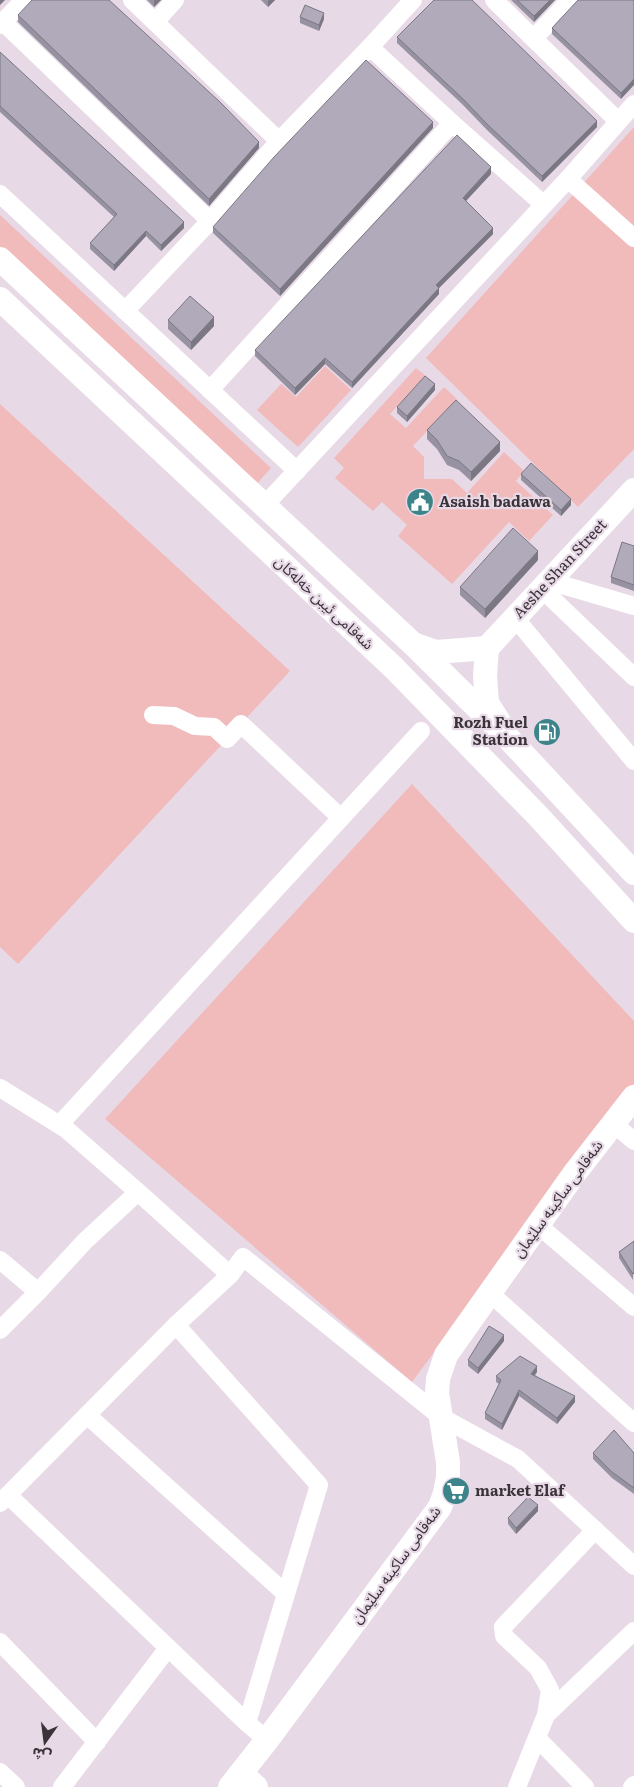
<svg xmlns="http://www.w3.org/2000/svg" width="634" height="1787" font-family="Literata,'Noto Sans Arabic',serif">
<style>
.green{fill:#f1babb}
.lines{fill:none;stroke-linecap:round;stroke-linejoin:round}
.street{stroke:#fff;stroke-width:18}
.secondary{stroke:#fff;stroke-width:24}
.wall{fill:#9792a1}
.shaded-wall{fill:#7b7783}
.building{fill:#b0aabb;stroke:#7b7783}
.labels{text-anchor:middle;stroke-width:4.5;stroke-linejoin:round;paint-order:stroke}
.poi-label{font-size:15px;font-weight:bold;fill:#3a343a;stroke:#e8d9e7;text-anchor:start}
.street-label{font-size:15px;fill:#3a343a;stroke:#e8d9e7}
</style>
<rect width="100%" height="100%" fill="#e8d9e7"/>
<g class="green">
<polygon points="634,127 634,449 578,507 426,358"/>
<polygon points="0,215 271,468 254,487 0,250"/>
<polygon points="325,366 351,390 298,447 257,410 281,384 296,397"/>
<polygon points="416,368 426,376 390,414 406,428 444,387 457,399 413,446 424,457 424,479 452,479 467,493 504,452 524,471 516,481 553,515 529,541 509,522 452,584 398,536 407,525 382,502 373,511 335,478 344,468 334,458"/>
<polygon points="0,404 290,671 18,964 0,947"/>
<polygon points="412,784 634,1021 634,1083 412,1382 105,1119"/>
</g>
<g class="lines">
<g class="street">
<polyline points="132,0 279,141"/>
<polyline points="494,0 618,121"/>
<polyline points="3,22 210,221"/>
<polyline points="155,22 175,0"/>
<polyline points="0,25 24,0"/>
<polyline points="534,38 570,0"/>
<polyline points="370,47 452,123 543,204"/>
<polyline points="568,179 634,238"/>
<polyline points="0,194 297,471"/>
<polyline points="125,311 210,221 279,141 370,47 413,0"/>
<polyline points="210,390 452,123"/>
<polyline points="263,507 568,179 634,104"/>
<polyline points="549,581 634,606"/>
<polyline points="542,589 634,677"/>
<polyline points="515,618 634,761"/>
<polyline points="153,715 174,716 195,726 214,727 227,739 241,724 341,818"/>
<polyline points="0,1088 66,1129 138,1192"/>
<polyline points="60,1124 421,731"/>
<polyline points="614,1124 634,1141"/>
<polyline points="538,1225 634,1307"/>
<polyline points="0,1260 38,1292"/>
<polyline points="490,1293 634,1423"/>
<polyline points="176,1325 319,1485 247,1723"/>
<polyline points="0,1330 38,1292 85,1241 138,1192 230,1275"/>
<polyline points="87,1415 286,1594"/>
<polyline points="8,1495 247,1723 267,1740"/>
<polyline points="0,1503 176,1325 230,1275 243,1257 441,1417 518,1459 634,1566"/>
<polyline points="0,1642 97,1742"/>
<polyline points="546,1715 550,1690 538,1668 504,1636 503,1627 595,1530"/>
<polyline points="537,1738 585,1787"/>
<polyline points="0,1772 16,1787"/>
<polyline points="62,1787 168,1648"/>
<polyline points="517,1787 546,1715 634,1631"/>
<polyline points="632,1787 634,1785"/>
</g>
<g class="secondary">
<polyline points="0,259 413,644 509,739 634,873"/>
<polyline points="0,299 394,668 539,817 634,921"/>
<polyline points="413,644 436,652 487,648"/>
<polyline points="499,722 487,703 485,676 487,648 634,490"/>
<polyline points="241,1773 256,1787"/>
<polyline points="230,1787 267,1740 440,1507 445,1493 448,1477 448,1462 437,1393 438,1379 446,1355 574,1174 634,1097"/>
</g>
</g>
<g class="wall">
<polygon points="147,0 161,0 154,7"/>
<polygon points="261,0 275,0 268,7"/>
<polygon points="511,0 555,0 534,22"/>
<polygon points="634,0 621,99 552,34 552,28 578,1"/>
<polygon points="18,15 259,148 209,206 18,22"/>
<polygon points="300,17 324,19 319,31 300,23"/>
<polygon points="397,37 597,127 542,182 487,130 462,104 397,43"/>
<polygon points="0,52 184,228 161,251 146,236 114,271 90,249 90,243 114,217 0,112"/>
<polygon points="433,128 280,296 213,233 213,227"/>
<polygon points="491,174 466,201 493,234 439,288 439,294 352,388 325,364 295,395 255,356 255,350"/>
<polygon points="168,320 214,326 191,350 168,329"/>
<polygon points="435,390 407,422 397,413 397,407"/>
<polygon points="427,430 500,451 471,481 459,470 447,465 437,449 427,439"/>
<polygon points="521,474 571,505 561,516 521,480"/>
<polygon points="634,546 634,591 611,583 611,577"/>
<polygon points="538,560 485,618 460,595 460,587"/>
<polygon points="634,1241 633,1280 619,1258 619,1252"/>
<polygon points="504,1341 478,1374 468,1366 468,1360"/>
<polygon points="537,1372 535,1375 575,1402 557,1424 519,1396 502,1430 485,1419 485,1413 499,1384 496,1382 496,1376"/>
<polygon points="593,1453 634,1453 634,1494 612,1478 593,1459"/>
<polygon points="538,1511 516,1534 508,1524 508,1518"/>
</g>
<g class="shaded-wall">
<polygon points="0,0 5,0 0,5"/>
<polygon points="155,0 161,0 154,7 154,1"/>
<polygon points="269,0 275,0 268,7 268,1"/>
<polygon points="550,0 555,0 534,22 534,16"/>
<polygon points="324,13 324,19 319,31 319,25"/>
<polygon points="634,79 634,85 621,99 621,93"/>
<polygon points="597,121 597,127 542,182 542,176"/>
<polygon points="433,122 433,128 280,296 280,289"/>
<polygon points="259,142 259,148 209,206 209,199"/>
<polygon points="491,167 491,174 463,204 463,198"/>
<polygon points="184,222 184,228 161,251 161,245"/>
<polygon points="493,228 493,234 439,288 439,294 352,388 352,382 436,285"/>
<polygon points="146,231 146,236 114,271 114,265"/>
<polygon points="214,317 214,326 191,350 191,342"/>
<polygon points="325,358 325,364 295,395 295,388"/>
<polygon points="435,384 435,390 407,422 407,416"/>
<polygon points="500,442 500,451 471,481 471,472"/>
<polygon points="571,499 571,505 561,516 561,510"/>
<polygon points="538,551 538,560 485,618 485,609"/>
<polygon points="504,1335 504,1341 478,1374 478,1368"/>
<polygon points="537,1366 537,1372 531,1380 531,1374"/>
<polygon points="519,1390 519,1396 502,1430 502,1424"/>
<polygon points="575,1396 575,1402 557,1424 557,1418"/>
<polygon points="538,1505 538,1511 516,1534 516,1528"/>
</g>
<g class="building">
<polygon points="32,0 109,0 220,102 259,142 209,199 18,15"/>
<polygon points="434,0 472,0 597,121 542,176 487,124 462,98 397,37"/>
<polygon points="517,0 550,0 534,16"/>
<polygon points="578,0 634,0 634,79 621,93 552,28"/>
<polygon points="305,5 324,13 319,25 300,17"/>
<polygon points="0,52 184,222 161,245 146,231 114,265 90,243 117,214 0,106"/>
<polygon points="366,60 433,122 280,289 213,227 274,157"/>
<polygon points="457,135 491,167 463,198 493,228 436,285 439,288 352,382 325,358 295,388 255,350"/>
<polygon points="190,296 214,317 191,342 168,320"/>
<polygon points="425,376 435,384 407,416 397,407"/>
<polygon points="456,400 500,442 471,472 459,461 447,456 437,440 427,430"/>
<polygon points="531,463 571,499 561,510 521,474"/>
<polygon points="513,528 538,551 485,609 460,587"/>
<polygon points="622,542 634,546 634,585 611,577"/>
<polygon points="634,1241 634,1273 633,1274 619,1252"/>
<polygon points="489,1326 504,1335 478,1368 468,1360"/>
<polygon points="520,1356 537,1366 531,1374 575,1396 557,1418 519,1390 502,1424 485,1413 501,1380 496,1376"/>
<polygon points="614,1430 634,1453 634,1488 612,1472 593,1453"/>
<polygon points="528,1497 538,1505 516,1528 508,1518"/>
</g>
<defs>
<g id="civic-disc" transform="scale(1.4375)"><circle r="9.5" fill="#3c848a" stroke="#e8d9e7"/><path d="M-.6-6.5H3V-4.5H.6V-3L4-1V1h2V6H-6V1h2V-1L-.6-3ZM-1.2 2.5V6h2.4V2.5Z" fill="#fff"/></g>
<g id="fuel-disc" transform="scale(1.4375)"><circle r="9.5" fill="#3c848a" stroke="#e8d9e7"/><path d="M-5.5-6h7V0h2V4h1.3V-2.5L3-4.5l.8-.8L6-3V5H2.5V1h-1V6h-7ZM-4.2-4.7v3.2H.2V-4.7Z" fill="#fff"/></g>
<g id="supermarket-disc" transform="scale(1.4375)"><circle r="9.5" fill="#3c848a" stroke="#e8d9e7"/><path d="M-6-5.5h2.5l.6 2H6L4.5 2H-2.5L-4.4-4H-6ZM-1.5 3.2a1.3 1.3 0 1 0 .1 0ZM3 3.2a1.3 1.3 0 1 0 .1 0Z" fill="#fff"/></g>
</defs>
<g fill-rule="evenodd">
<use href="#civic-disc" x="420" y="502"/>
<use href="#fuel-disc" x="547" y="732"/>
<use href="#supermarket-disc" x="456" y="1491"/>
</g>
<g class="labels">
<g class="poi-label">
<text x="439" y="507">Asaish badawa</text>
<text x="528" y="728" text-anchor="end">Rozh Fuel<tspan x="528" dy="17">Station</tspan></text>
<text x="475" y="1496">market Elaf</text>
</g>
<g class="street-label">
<text transform="translate(560 569) rotate(-47)" y="5">Aeshe Shan Street</text>
<text transform="translate(324 603) rotate(43)" y="5">شەقامی ئیبن خەلەکان</text>
<text transform="translate(558 1199) rotate(-54)" y="5">شەقامی ساکینە سلێمان</text>
<text transform="translate(396 1565) rotate(-54)" y="5">شەقامی ساکینە سلێمان</text>
</g>
</g>
<g transform="translate(45 1742) rotate(194)" stroke="#e8d9e7" stroke-width="4" paint-order="stroke">
<path d="M0-4L9 19L0 12L-9 19Z" fill="#3a343a"/>
<text y="-8" font-size="14" font-weight="bold" text-anchor="middle" fill="#3a343a">ش</text>
</g>
</svg>
